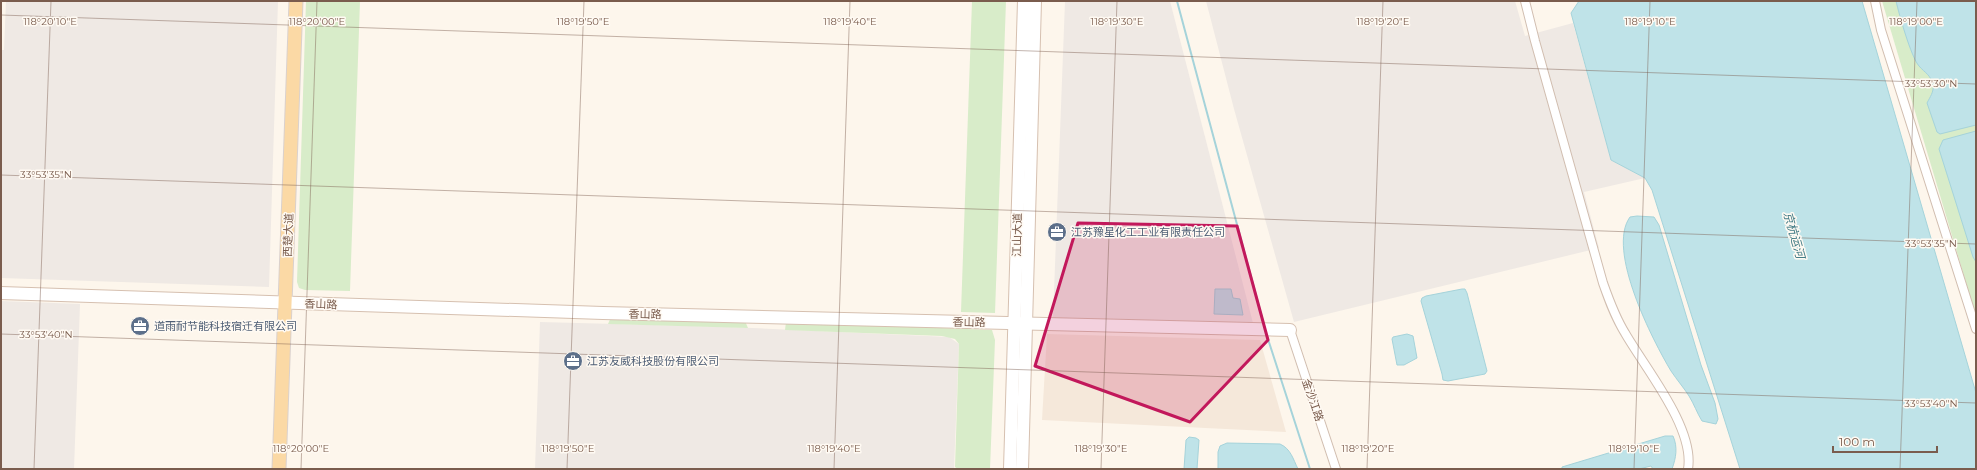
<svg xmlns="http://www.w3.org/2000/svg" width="1977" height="470" font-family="Montserrat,'Noto Sans SC',sans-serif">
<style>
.residential{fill:#f5e8da}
.industrial{fill:#efe9e4}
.green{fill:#d8ecc9}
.water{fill:#bfe3e8;stroke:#a5d3da}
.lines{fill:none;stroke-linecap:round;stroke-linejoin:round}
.stream{stroke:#a5d3da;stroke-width:2}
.street-casing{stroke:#d1beb0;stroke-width:10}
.secondary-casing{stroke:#d6c0b0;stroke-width:14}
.primary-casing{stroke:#dad1cd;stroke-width:15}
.street{stroke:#fff;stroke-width:8}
.secondary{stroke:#fff;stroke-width:12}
.primary{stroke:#fbd9a5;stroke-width:13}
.marked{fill:#c2185b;fill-opacity:0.2;stroke:#c2185b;stroke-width:3;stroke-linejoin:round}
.ticks{fill:none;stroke:#7a5c4d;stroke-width:1;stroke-opacity:0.45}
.labels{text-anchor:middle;stroke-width:3;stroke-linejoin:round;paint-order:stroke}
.service-label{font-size:11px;fill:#4e5e75;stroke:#fffaf3;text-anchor:start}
.street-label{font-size:11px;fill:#7a5c4d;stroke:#fffaf3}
.water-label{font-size:12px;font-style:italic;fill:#437c86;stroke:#fffaf3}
.ticks-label{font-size:10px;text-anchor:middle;fill:#7a5c4d;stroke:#fffaf3;stroke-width:3;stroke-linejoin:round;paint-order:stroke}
</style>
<rect width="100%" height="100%" fill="#fdf6ec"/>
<polygon class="residential" points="1047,334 1260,340 1286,432 1042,420"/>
<g class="industrial">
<polygon points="6,1 278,1 269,287 1,278 1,50 4,50"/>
<polygon points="1065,1 1170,1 1253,323 1053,318"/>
<polygon points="1206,1 1515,1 1525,36 1573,23 1611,160 1645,178 1584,192 1599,248 1294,322 1234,109"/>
<polygon points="1,301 80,304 74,469 1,469"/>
<polygon points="540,322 729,327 949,337 959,344 954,469 535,469"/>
</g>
<g class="green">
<polygon points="306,1 360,1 350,291 305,290 299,288 297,282"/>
<polygon points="972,1 1006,1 995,313 961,312"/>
<polygon points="1882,1 1976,1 1976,316"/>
<polygon points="611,317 745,321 748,328 608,324"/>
<polygon points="786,322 992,330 995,340 990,469 958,469 955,467 959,344 955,339 942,336 785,330"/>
</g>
<g class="water">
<polygon points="1579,1 1862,1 1976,393 1976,469 1740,469 1652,190 1645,178 1611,160 1571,13"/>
<path d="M1896 1H1976V125L1940 134 1937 132 1927 103C1930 97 1934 92 1933 85 1931 75 1925 73 1919 66 1911 57 1899 14 1896 1Z"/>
<polygon points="1976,131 1976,262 1973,257 1939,149 1943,140"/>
<path d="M1637 216 1654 217 1659 225 1701 365 1715 403 1718 419 1716 424 1702 421C1697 413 1694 404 1689 396 1684 388 1677 380 1671 371 1653 341 1606 250 1630 217Z"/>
<polygon points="1215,289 1231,289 1233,298 1240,299 1243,315 1214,314"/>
<polygon points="1462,289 1465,289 1467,293 1487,371 1485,374 1448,381 1443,380 1442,374 1421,301 1422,298 1426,296"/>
<polygon points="1407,334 1413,336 1417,358 1404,365 1397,365 1392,339 1393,337"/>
<path d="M1665 436H1673C1678 447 1676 458 1672 469H1653L1651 466 1639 469H1562V467Z"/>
<polygon points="1189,437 1196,438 1199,440 1197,469 1184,469 1186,440"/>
<path d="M1227 443 1280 444C1291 449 1293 459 1298 469H1218V452L1220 446Z"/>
</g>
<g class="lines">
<g class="stream">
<polyline points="1177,1 1264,325"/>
<polyline points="1266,333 1310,469"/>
</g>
<g class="street-casing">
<g id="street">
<path d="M1525 1 1535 41 1603 283C1609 300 1615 317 1625 333 1645 368 1695 428 1688 469"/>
<polyline points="1875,1 1881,30 1976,329"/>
<polyline points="1290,330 1336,469"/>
</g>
</g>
<g class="secondary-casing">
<g id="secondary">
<polyline points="1,293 603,313 1290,330"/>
<path d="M1010 469C1016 313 1018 157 1024 1"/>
<polyline points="1022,469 1035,1"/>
</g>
</g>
<g class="primary-casing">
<polyline id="primary" points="279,469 296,1"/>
</g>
<use href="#street" class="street"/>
<use href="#secondary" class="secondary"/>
<use href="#primary" class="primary"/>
</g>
<path class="marked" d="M1078 223 1237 226 1268 340 1190 422 1035 366Z"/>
<path class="ticks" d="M1 15 1976 84M1 175 1976 244M1 334 1976 403M34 469 51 1M301 469 317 1M567 469 584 1M834 469 850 1M1101 469 1117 1M1367 469 1383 1M1634 469 1650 1M1900 469 1917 1"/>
<defs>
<g id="office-disc" transform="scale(1)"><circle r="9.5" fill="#5c6f8a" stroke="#fffaf3"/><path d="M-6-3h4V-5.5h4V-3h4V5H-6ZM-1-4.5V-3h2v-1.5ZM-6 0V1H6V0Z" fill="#fff"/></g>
</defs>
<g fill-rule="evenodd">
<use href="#office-disc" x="1057" y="232"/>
<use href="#office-disc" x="140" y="326"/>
<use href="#office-disc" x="573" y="361"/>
</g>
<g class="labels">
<g class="service-label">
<text x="1071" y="236">江苏豫星化工工业有限责任公司</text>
<text x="154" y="330">道雨耐节能科技宿迁有限公司</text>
<text x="587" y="365">江苏友威科技股份有限公司</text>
</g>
<g class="street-label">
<text transform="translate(288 235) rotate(-88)" y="4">西楚大道</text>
<text transform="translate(1017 235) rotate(-89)" y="4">江山大道</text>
<text transform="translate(321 304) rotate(2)" y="4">香山路</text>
<text transform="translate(645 314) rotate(1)" y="4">香山路</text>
<text transform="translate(969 322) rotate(1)" y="4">香山路</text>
<text transform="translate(1313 400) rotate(71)" y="4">金沙江路</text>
</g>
<g class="water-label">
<text transform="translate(1794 235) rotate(74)" y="4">京杭运河</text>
</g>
</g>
<g class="ticks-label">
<text x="50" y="25">118°20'10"E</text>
<text x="317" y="25">118°20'00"E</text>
<text x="583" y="25">118°19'50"E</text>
<text x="850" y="25">118°19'40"E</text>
<text x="1117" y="25">118°19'30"E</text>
<text x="1383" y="25">118°19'20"E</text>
<text x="1650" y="25">118°19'10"E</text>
<text x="1916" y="25">118°19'00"E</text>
<text x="1931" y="87">33°53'30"N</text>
<text x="46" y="178">33°53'35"N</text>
<text x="1931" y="247">33°53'35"N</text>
<text x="46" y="338">33°53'40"N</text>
<text x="1931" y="407">33°53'40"N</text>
<text x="301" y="452">118°20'00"E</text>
<text x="568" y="452">118°19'50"E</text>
<text x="834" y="452">118°19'40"E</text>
<text x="1101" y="452">118°19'30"E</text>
<text x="1368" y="452">118°19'20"E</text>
<text x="1634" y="452">118°19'10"E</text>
</g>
<rect width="1977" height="470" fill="none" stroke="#7a5c4d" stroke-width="4"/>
<path d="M1833 446v6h104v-6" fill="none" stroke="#7a5c4d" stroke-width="2"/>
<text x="1839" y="446" font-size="12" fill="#7a5c4d" stroke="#fffaf3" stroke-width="3" paint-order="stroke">100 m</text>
</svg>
